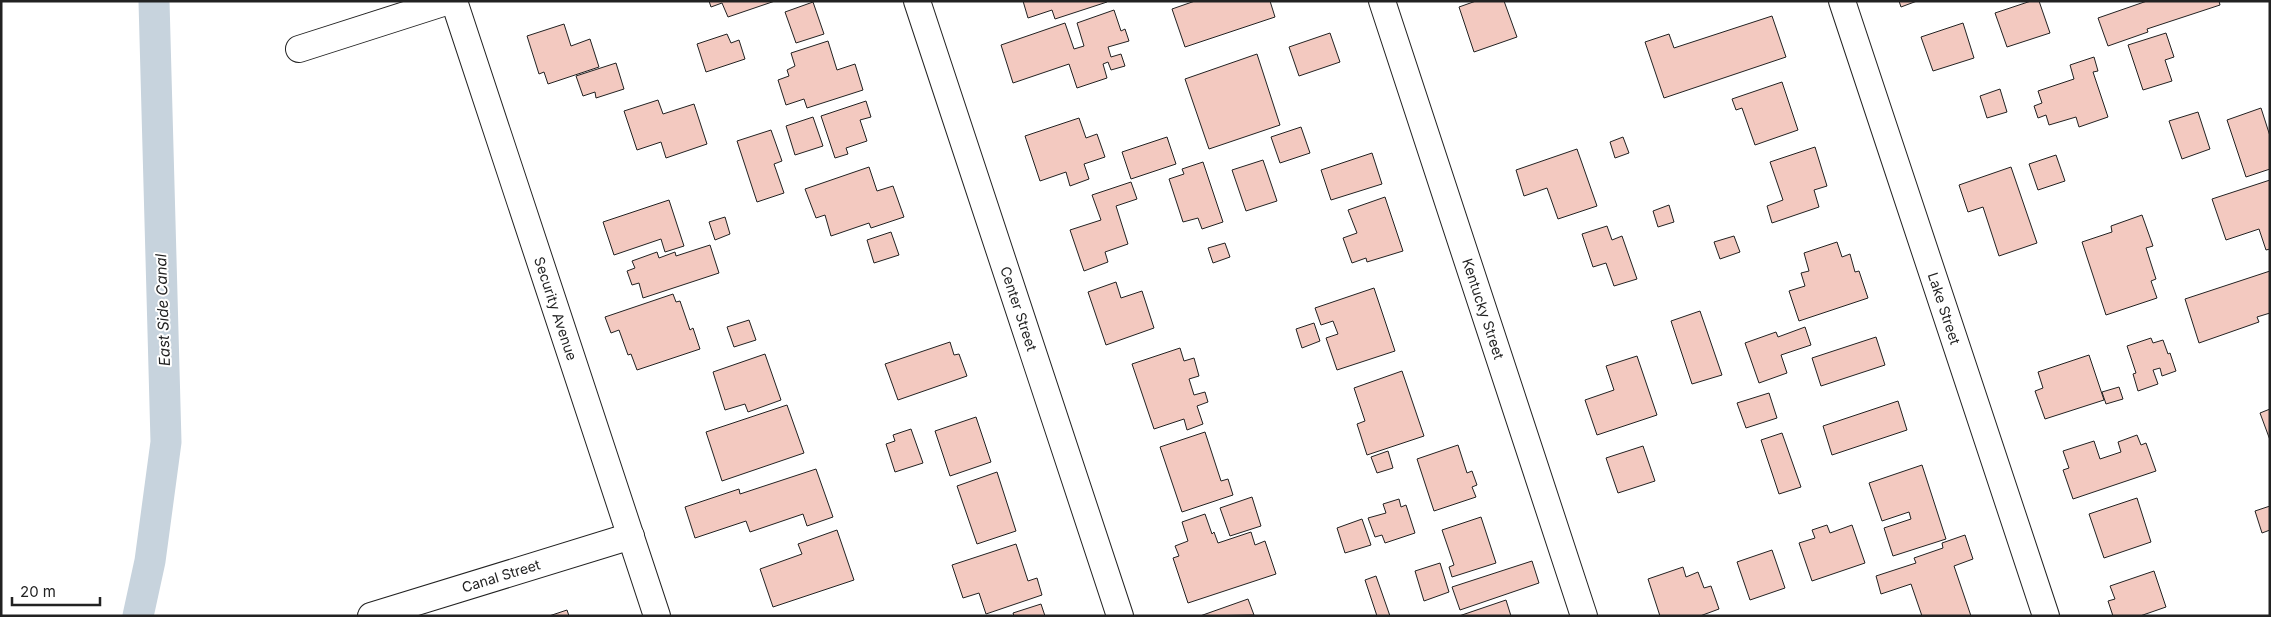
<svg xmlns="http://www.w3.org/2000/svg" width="2271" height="617" font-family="Inter,sans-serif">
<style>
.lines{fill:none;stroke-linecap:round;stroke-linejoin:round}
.canal{stroke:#c7d3dd;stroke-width:31}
.building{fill:#f3c9c0;stroke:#222}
.street-casing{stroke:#222;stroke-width:28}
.street{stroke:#fff;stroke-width:26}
.labels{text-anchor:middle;stroke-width:4;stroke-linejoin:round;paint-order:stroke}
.street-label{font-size:14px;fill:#222;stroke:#fff}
.water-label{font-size:15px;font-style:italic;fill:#222;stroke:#fff}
</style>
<rect width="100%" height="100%" fill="#fff"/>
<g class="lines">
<polyline class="canal" points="138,616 150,561 166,442 154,1"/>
</g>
<g class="building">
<polygon points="709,1 775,1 728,17 722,3 711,7"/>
<polygon points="1023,1 1106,1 1107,2 1055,19 1052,10 1028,18"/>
<polygon points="1195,1 1270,1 1275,17 1185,47 1172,9"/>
<polygon points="1476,1 1504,1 1517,37 1474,52 1459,7"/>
<polygon points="1899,1 1917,1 1901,7"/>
<polygon points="2031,1 2039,1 2050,33 2007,47 1995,13"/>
<polygon points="2147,1 2219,1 2220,5 2147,29 2148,32 2108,46 2098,18"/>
<polygon points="813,2 824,34 796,43 785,12"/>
<polygon points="1114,10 1121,31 1125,29 1129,41 1108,47 1111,57 1121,54 1125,66 1111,70 1108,62 1103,64 1107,78 1077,88 1069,64 1013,83 1001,45 1065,23 1074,49 1084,46 1077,23"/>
<polygon points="1772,16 1786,57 1664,98 1645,42 1669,34 1674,48"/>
<polygon points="1963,23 1974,58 1933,71 1921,37"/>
<polygon points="564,24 571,46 590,39 599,67 548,84 544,72 539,74 527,36"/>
<polygon points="1330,33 1340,62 1299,76 1289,47"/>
<polygon points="2166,33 2174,57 2165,60 2172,81 2143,90 2128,45"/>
<polygon points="727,34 731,43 739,40 745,59 706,72 697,44"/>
<polygon points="828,41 837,70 855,64 863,90 807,108 804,99 786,105 778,80 789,76 787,70 795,66 791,53"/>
<polygon points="1257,54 1280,125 1209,149 1185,79"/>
<polygon points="2094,57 2098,71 2093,72 2108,117 2079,127 2076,117 2049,125 2046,115 2038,118 2034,106 2042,103 2038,91 2074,79 2070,65"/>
<polygon points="616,63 624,89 596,98 595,92 583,96 576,76"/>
<polygon points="1782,82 1798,130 1755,145 1742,108 1736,110 1732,99"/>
<polygon points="2000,89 2007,112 1987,118 1980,96"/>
<polygon points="658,100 663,114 694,104 707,144 666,158 661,142 637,150 624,111"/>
<polygon points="866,101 871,117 860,120 867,141 846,148 848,154 835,158 821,116"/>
<polygon points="2261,108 2270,136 2270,169 2246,177 2227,120"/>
<polygon points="2198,112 2210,149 2182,159 2169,121"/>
<polygon points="813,117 823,146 795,155 786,126"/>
<polygon points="1079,118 1086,138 1097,134 1105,157 1084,164 1089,179 1070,186 1066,172 1040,181 1025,136"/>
<polygon points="1301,127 1310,153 1280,163 1271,137"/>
<polygon points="771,130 782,161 774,164 784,193 757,202 737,141"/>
<polygon points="1167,137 1176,164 1131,179 1122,152"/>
<polygon points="1623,137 1629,153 1615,158 1610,142"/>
<polygon points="1815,147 1827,186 1814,190 1819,207 1772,223 1767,206 1783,200 1770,162"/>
<polygon points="1577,149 1597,206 1558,219 1547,188 1524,196 1516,170"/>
<polygon points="1372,153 1382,184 1331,200 1321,170"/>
<polygon points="2056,155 2065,181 2038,190 2029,164"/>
<polygon points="1263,160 1277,201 1246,211 1232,170"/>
<polygon points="1203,162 1223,222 1202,229 1198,218 1183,222 1169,179 1184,174 1182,169"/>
<polygon points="869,167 877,191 893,186 904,217 871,228 869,223 831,236 825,215 816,218 805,189"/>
<polygon points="2011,167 2037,243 1999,256 1983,207 1968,212 1959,185"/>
<polygon points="2270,180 2270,249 2266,250 2259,229 2226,240 2212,199"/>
<polygon points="1131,182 1137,199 1116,206 1128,244 1105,252 1108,262 1084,271 1070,230 1101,220 1092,195"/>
<polygon points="1385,197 1403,251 1367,262 1366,258 1352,263 1343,238 1357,233 1348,210"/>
<polygon points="669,200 684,246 665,252 661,239 614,255 603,222"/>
<polygon points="1669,205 1674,222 1658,227 1653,211"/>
<polygon points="2142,215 2153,246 2146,248 2156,279 2151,281 2157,298 2106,315 2082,242 2112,232 2111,226"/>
<polygon points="725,217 730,234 715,240 709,222"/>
<polygon points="1607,226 1612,240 1622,236 1637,279 1614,286 1606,263 1593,267 1582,234"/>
<polygon points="891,232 899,255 874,263 867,240"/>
<polygon points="1734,236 1740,252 1720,259 1714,242"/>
<polygon points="1837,242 1842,257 1850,254 1855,272 1859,271 1868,298 1799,321 1789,291 1805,286 1801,273 1809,271 1804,253"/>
<polygon points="1225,243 1230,257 1213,263 1208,248"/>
<polygon points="710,245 719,273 643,298 639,283 632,285 627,271 635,268 632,261 657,252 659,258 675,252 676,256"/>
<polygon points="2270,271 2270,313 2257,317 2259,322 2199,343 2185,299"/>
<polygon points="1116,282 1121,298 1142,291 1154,328 1106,345 1088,292"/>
<polygon points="1374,288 1395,351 1337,370 1326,338 1338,334 1333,321 1321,325 1315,308"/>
<polygon points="673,294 676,302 680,301 690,330 693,328 700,349 637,370 631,354 628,355 619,330 611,333 605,317"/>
<polygon points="1700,311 1722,375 1692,384 1671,321"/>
<polygon points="749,320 756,340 734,347 727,327"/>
<polygon points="1314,323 1320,341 1302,348 1296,329"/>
<polygon points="1805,327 1811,345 1781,355 1787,373 1759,383 1745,343 1776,332 1778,337"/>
<polygon points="1876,337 1885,365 1821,386 1812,358"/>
<polygon points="2151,338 2153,343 2163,340 2168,354 2170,353 2176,371 2162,376 2160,368 2153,370 2158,384 2138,391 2133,374 2136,373 2127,346"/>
<polygon points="950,342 954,355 959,354 967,376 898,400 885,364"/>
<polygon points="1180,348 1184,361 1194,358 1199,376 1189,379 1194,395 1205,392 1208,402 1197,406 1203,424 1187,430 1184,419 1154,429 1132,364"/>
<polygon points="765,354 781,400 748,412 745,404 725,410 713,372"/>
<polygon points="2089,355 2104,400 2045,419 2035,391 2043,388 2038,372"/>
<polygon points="1637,356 1657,415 1597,435 1585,400 1614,390 1606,366"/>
<polygon points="1402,371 1424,436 1367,455 1357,424 1365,421 1354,388"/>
<polygon points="2119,387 2123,399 2106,404 2102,392"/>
<polygon points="1769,393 1777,418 1746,428 1737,403"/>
<polygon points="1898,401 1907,430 1832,455 1823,426"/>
<polygon points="787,405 804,453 722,481 706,432"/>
<polygon points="2270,409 2270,440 2260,413"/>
<polygon points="976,417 991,462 950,476 935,431"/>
<polygon points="911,429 923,463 895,472 886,444 895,441 893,435"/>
<polygon points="1205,432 1221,481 1228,479 1233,495 1182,512 1160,447"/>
<polygon points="1782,433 1801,487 1779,494 1761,440"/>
<polygon points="2137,435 2141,445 2146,443 2156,471 2073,499 2063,470 2069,468 2063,451 2094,441 2100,459 2121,452 2118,442"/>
<polygon points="1458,445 1467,473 1472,471 1477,485 1472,487 1476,497 1434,511 1417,459"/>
<polygon points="1643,446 1655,481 1618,493 1606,458"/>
<polygon points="1388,451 1393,468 1377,473 1371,457"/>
<polygon points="1922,465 1946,539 1893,556 1884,528 1911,519 1909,512 1882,521 1869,483"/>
<polygon points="816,469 833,517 807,526 803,514 750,532 746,521 695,538 685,507 739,489 740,494"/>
<polygon points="997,472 1016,531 977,544 957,486"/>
<polygon points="1252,497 1261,526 1230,536 1220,508"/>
<polygon points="2137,498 2151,542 2104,558 2089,514"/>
<polygon points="1399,499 1401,507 1406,505 1415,533 1385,543 1382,535 1375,537 1368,518 1386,513 1383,504"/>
<polygon points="2270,506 2270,530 2262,533 2255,511"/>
<polygon points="1205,514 1212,534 1214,532 1218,543 1251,532 1255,545 1265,541 1276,574 1188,603 1173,558 1179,556 1175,546 1188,541 1182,522"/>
<polygon points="1481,517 1496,563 1452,577 1449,567 1454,565 1442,530"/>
<polygon points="1362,519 1371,545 1345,553 1337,528"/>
<polygon points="1827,525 1830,533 1852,525 1865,563 1812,581 1799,543 1815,538 1812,530"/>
<polygon points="837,530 854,580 773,607 760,569 802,554 798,544"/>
<polygon points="1965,535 1973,559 1954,566 1971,616 1922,616 1911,584 1881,594 1876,576 1916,563 1914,558 1943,548 1942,543"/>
<polygon points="1016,544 1028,581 1037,578 1042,595 986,614 979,593 963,598 952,565"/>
<polygon points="1772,550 1785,588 1750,600 1737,562"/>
<polygon points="1532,561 1539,583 1460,610 1452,587"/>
<polygon points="1440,563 1449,592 1424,601 1415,571"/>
<polygon points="1683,567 1686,577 1698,572 1704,588 1711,586 1719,609 1700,616 1660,616 1648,579"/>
<polygon points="2154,571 2166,607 2140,616 2113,616 2108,601 2115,599 2110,586"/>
<polygon points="1376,576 1390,616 1377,616 1365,580"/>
<polygon points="1248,599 1254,615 1200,616"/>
<polygon points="1506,600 1511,616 1459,616"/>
<polygon points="1041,604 1045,616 1014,616 1013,613"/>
<polygon points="567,610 569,616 549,616"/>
</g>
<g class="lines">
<g class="street-casing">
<g id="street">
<path id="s1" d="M454 1 657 616"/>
<path id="s2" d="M917 1 1120 616"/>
<path id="s3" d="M1382 1 1584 616"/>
<path id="s4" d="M1842 1 2046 616"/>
<polyline points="299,49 449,1"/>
<path id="s5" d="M371 616 631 536"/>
</g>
</g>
<use href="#street" class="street"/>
</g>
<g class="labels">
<g class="street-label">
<text dy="5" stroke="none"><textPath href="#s1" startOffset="324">Security Avenue</textPath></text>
<text dy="5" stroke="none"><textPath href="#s2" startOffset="324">Center Street</textPath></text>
<text dy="5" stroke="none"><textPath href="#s3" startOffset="324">Kentucky Street</textPath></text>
<text dy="5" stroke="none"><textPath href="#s4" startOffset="324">Lake Street</textPath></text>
<text dy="5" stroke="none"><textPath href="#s5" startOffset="136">Canal Street</textPath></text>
</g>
<g class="water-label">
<text transform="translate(163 310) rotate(-92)" y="5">East Side Canal</text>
</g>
</g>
<rect width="2271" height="617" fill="none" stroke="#222222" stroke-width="5"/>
<path d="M12 597v8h88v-8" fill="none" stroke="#222222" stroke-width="2.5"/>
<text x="20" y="597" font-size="15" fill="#222222" stroke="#ffffff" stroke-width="4" paint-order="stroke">20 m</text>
</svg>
